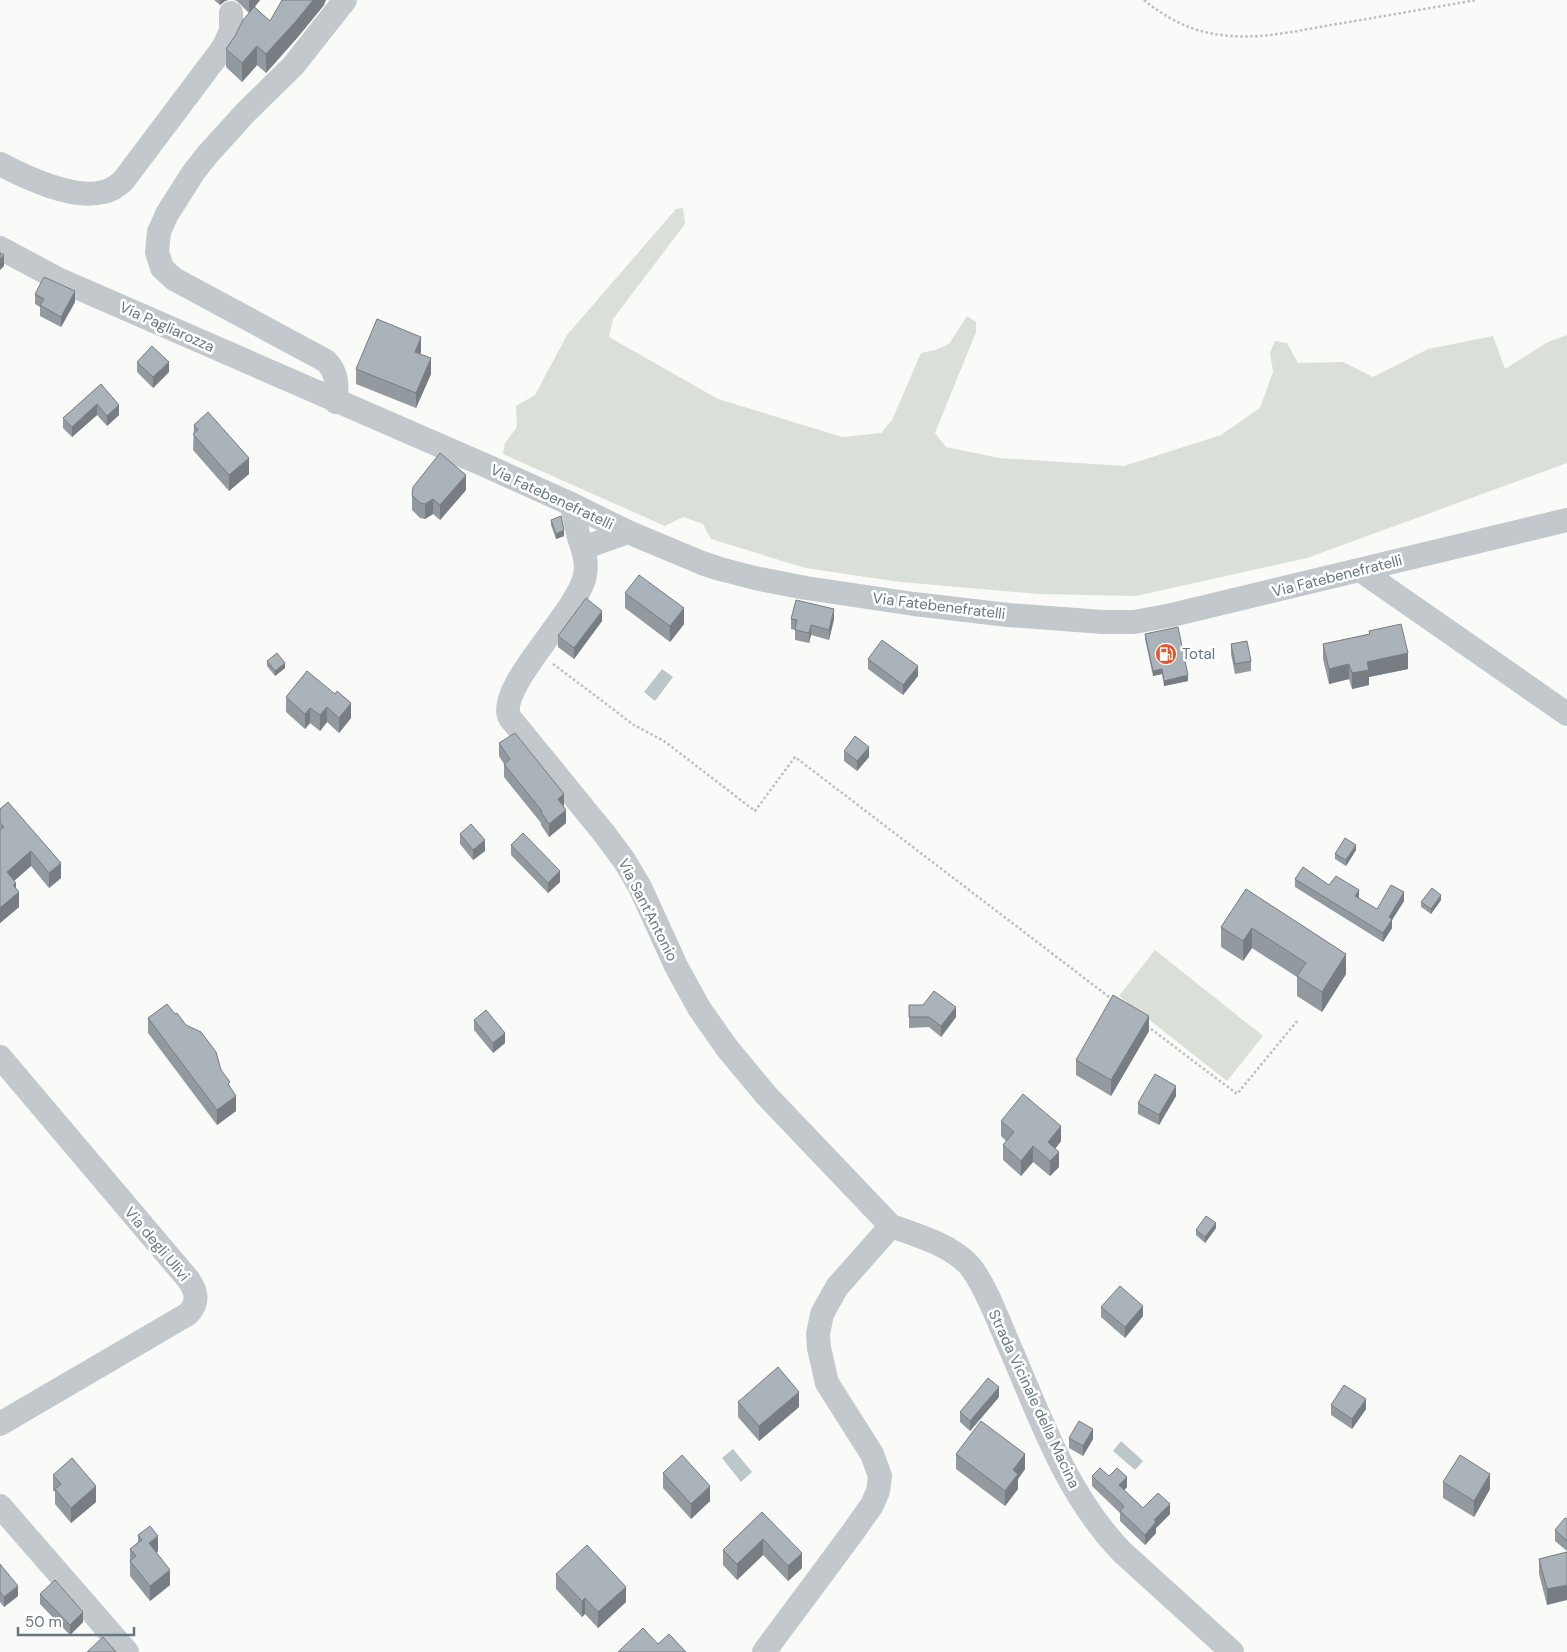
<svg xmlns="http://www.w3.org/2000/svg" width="1567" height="1652" font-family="'DM Sans',sans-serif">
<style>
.green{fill:#dadfd7}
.water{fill:#bbc7cb}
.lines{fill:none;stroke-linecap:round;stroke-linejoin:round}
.path{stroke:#bbbfc2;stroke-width:2.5;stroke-dasharray:2.5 2.5;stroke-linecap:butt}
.minor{stroke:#c3c8cc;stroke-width:24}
.wall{fill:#929a9f}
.shaded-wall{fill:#777d82}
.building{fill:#aab3b9;stroke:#777d82}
.labels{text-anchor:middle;stroke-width:5;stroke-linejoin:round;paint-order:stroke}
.street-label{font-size:15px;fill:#657683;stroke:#fff}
.poi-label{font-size:15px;fill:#657683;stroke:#fff;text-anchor:start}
</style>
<rect width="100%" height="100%" fill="#fafaf8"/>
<g class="green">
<polygon points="683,208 685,224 613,319 609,337 718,399 842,437 881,433 892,420 921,353 935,350 949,344 967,316 976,322 976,332 935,433 946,447 999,458 1124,466 1221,435 1260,408 1273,372 1270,353 1275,341 1287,343 1298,363 1343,362 1373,377 1428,349 1493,336 1505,369 1548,342 1567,335 1567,463 1307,558 1136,596 1038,594 900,582 805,568 711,539 703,524 683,517 665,526 503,454 505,443 517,427 516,406 535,395 567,335 676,209"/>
<polygon points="1155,950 1263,1036 1227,1081 1119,996"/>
</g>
<g class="water">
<polygon points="662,669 673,677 655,701 644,692"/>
<polygon points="1121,1441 1143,1461 1135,1470 1113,1451"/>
<polygon points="733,1449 752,1472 741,1482 722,1458"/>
</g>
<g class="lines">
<g class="path">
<path d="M1144 0C1167 19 1193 32 1222 35 1258 40 1296 31 1331 25 1380 17 1429 8 1477 0"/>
<polyline points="553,664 634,725 664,741 755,811 795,757 1113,1000"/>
<polyline points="1147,1026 1237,1094 1298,1020"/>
</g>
<g class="minor">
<path d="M0 164C27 178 73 200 103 192 111 191 117 186 123 181L223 48 231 31V13"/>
<polyline points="0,248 60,280 489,467 571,504 628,532 702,563 720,569 759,579 806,588 914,604 1008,615 1103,622 1134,622 1172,615 1567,520"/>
<path d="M336 402C337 386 338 373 326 361L174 279 162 268 157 252 159 232 167 214 193 173 207 155 246 112 293 66 345 0"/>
<path d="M571 504C574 514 576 524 578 534 582 548 588 560 585 575 579 611 494 689 510 718L603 832 624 860 640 887 676 966 699 1008 727 1048 766 1095 891 1226C917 1235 950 1245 969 1265 984 1282 999 1322 1008 1343 1040 1416 1065 1493 1122 1552L1232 1652"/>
<polyline points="583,548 628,532"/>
<polyline points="1360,570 1567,714"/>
<path d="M0 1057 188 1279C197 1292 199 1302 188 1314L0 1424"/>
<polyline points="0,1506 127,1652"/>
<polyline points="764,1652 853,1532 872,1505 878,1491 880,1476 872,1454 827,1383 819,1348 818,1334 822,1314 837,1287 891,1226"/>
</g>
</g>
<g class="wall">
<polygon points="214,0 228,0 225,1 220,5"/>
<polygon points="234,0 260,0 255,7 270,21 324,5 297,38 266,73 257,65 242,82 226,67 226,49 235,36 249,13 237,1"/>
<polygon points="35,294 75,302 61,327 40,316 40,307 35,304"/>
<polygon points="421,352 420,354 431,374 416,408 356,384 356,369"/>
<polygon points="137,362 169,372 153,388 137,372"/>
<polygon points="101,384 119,415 107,426 97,415 72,437 63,428 63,418"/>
<polygon points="194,425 249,474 229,491 193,450"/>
<polygon points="466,490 440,520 433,514 425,519 420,518 412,510 412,495"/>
<polygon points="551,520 564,536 556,539 551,525"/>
<polygon points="625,593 684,624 670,642 625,608"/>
<polygon points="791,619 834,619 829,640 811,635 809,643 795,640 795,630 791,629"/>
<polygon points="602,621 574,659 558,647 558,636"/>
<polygon points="1369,631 1408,669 1369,677 1369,685 1352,689 1349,679 1329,684 1323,659 1323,644 1369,634"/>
<polygon points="1145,634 1188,681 1164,686 1162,674 1153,676 1145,639"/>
<polygon points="1231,644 1251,661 1251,671 1235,674 1231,654"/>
<polygon points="868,659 918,676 903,695 868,669"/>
<polygon points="267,661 285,668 275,676 267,666"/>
<polygon points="307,671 351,718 339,733 327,722 320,731 310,723 305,729 286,712 286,697"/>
<polygon points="499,743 564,806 566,823 549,837 541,825 541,823 504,777 504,764 499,756"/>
<polygon points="844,751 869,757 857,771 844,761"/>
<polygon points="0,809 61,878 49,888 31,866 14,881 19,907 0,923"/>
<polygon points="460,834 485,851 473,860 460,844"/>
<polygon points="511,845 560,882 548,893 511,855"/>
<polygon points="1356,850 1346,866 1335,859 1335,854"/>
<polygon points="1295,879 1329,885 1359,898 1377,909 1404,901 1392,920 1392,928 1383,942 1295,887"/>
<polygon points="1246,889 1346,974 1322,1012 1297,996 1297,977 1252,948 1243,961 1221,947 1221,927"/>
<polygon points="1441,900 1431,914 1421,907 1421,902"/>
<polygon points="909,1005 956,1017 941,1037 929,1027 909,1028"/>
<polygon points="175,1014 221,1070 230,1087 236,1111 217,1125 148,1033 148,1018"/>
<polygon points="474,1020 505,1043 493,1053 474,1030"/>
<polygon points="1149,1031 1111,1096 1076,1075 1076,1060"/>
<polygon points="1176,1096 1159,1125 1138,1114 1138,1103"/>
<polygon points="1001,1121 1061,1141 1055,1149 1059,1167 1050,1176 1033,1162 1021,1176 1003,1160 1003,1145 1006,1141 1001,1136"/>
<polygon points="1216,1228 1205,1243 1196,1235 1196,1230"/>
<polygon points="1101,1307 1143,1316 1125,1338 1101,1317"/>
<polygon points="999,1397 970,1431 960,1422 960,1412"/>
<polygon points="738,1402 799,1407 759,1441 738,1417"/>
<polygon points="1331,1405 1366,1409 1352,1429 1331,1415"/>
<polygon points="1069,1438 1093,1439 1083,1456 1069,1448"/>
<polygon points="956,1454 1025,1469 1018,1479 1018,1489 1005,1506 956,1469"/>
<polygon points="663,1473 710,1501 691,1519 663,1488"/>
<polygon points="53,1475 96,1502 71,1523 55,1504 55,1492 53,1490"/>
<polygon points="1092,1476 1109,1476 1127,1487 1124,1490 1143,1508 1170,1514 1156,1528 1156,1533 1145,1545 1120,1521 1120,1513 1092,1486"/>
<polygon points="1443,1482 1490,1489 1474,1517 1443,1498"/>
<polygon points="762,1512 802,1568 788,1581 763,1555 737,1580 723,1565 723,1550"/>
<polygon points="1567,1519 1567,1551 1555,1541 1555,1530"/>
<polygon points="138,1535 158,1551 157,1553 170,1585 150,1601 130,1576 130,1549 138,1542"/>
<polygon points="1567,1552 1547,1605 1539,1574 1539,1559"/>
<polygon points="0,1564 18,1596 4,1607 0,1602"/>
<polygon points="556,1574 626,1602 598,1628 585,1614 582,1617 556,1589"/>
<polygon points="40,1594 83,1622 70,1635 40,1604"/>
</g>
<g class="shaded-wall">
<polygon points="220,0 228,0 225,1 220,5"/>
<polygon points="249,0 260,0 249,13"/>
<polygon points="313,0 326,0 324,5 297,38 266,73 266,54"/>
<polygon points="257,46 257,65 242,82 242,63"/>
<polygon points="4,255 4,266 0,270 0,260"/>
<polygon points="75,291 75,302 61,327 61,317"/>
<polygon points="421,337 421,352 415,367 415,352"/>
<polygon points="431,358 431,374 416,408 416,393"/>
<polygon points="169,362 169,372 153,388 153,377"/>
<polygon points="97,404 97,415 72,437 72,427"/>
<polygon points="119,405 119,415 107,426 107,416"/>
<polygon points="249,458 249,474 229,491 229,475"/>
<polygon points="466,475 466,490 440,520 440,505"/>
<polygon points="433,499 433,514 425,519 425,504"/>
<polygon points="564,530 564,536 556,539 556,534"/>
<polygon points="684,608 684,624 670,642 670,626"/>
<polygon points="834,609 834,619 829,640 829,630"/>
<polygon points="602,611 602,621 574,659 574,648"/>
<polygon points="811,625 811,635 809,643 809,633"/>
<polygon points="1408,653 1408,669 1369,677 1369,685 1352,689 1352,673 1367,662"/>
<polygon points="285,663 285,668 275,676 275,671"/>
<polygon points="1349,664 1349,679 1329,684 1329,669"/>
<polygon points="918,666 918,676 903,695 903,685"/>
<polygon points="1162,669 1162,674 1153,676 1153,671"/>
<polygon points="1188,675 1188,681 1164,686 1164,681"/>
<polygon points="351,703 351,718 339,733 339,718"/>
<polygon points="327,707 327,722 320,731 320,715"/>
<polygon points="310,708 310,723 305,729 305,714"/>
<polygon points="869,747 869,757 857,771 857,761"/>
<polygon points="564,794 564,806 558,812 558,799"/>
<polygon points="566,810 566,823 549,837 549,824"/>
<polygon points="485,840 485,851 473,860 473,850"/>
<polygon points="1356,845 1356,850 1346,866 1346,860"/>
<polygon points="31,851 31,866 7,887 7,872"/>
<polygon points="61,863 61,878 49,888 49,873"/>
<polygon points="560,871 560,882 548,893 548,883"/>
<polygon points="16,883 16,894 19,892 19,907 0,923 0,908 13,885"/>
<polygon points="1359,890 1359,899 1355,896"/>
<polygon points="1404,892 1404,901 1392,920 1392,928 1383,942 1383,933 1389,917"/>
<polygon points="1441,895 1441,900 1431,914 1431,909"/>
<polygon points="1252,928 1252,948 1243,961 1243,941"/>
<polygon points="1346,954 1346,974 1322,1012 1322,992"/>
<polygon points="956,1007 956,1017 941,1037 941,1026"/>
<polygon points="1149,1016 1149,1031 1111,1096 1111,1080"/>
<polygon points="505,1033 505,1043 493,1053 493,1043"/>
<polygon points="1176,1086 1176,1096 1159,1125 1159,1115"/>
<polygon points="236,1096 236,1111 217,1125 217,1110"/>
<polygon points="1061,1126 1061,1141 1048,1158 1048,1142"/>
<polygon points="1033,1146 1033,1162 1021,1176 1021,1161"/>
<polygon points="1059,1152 1059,1167 1050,1176 1050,1161"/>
<polygon points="1216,1223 1216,1228 1205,1243 1205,1237"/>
<polygon points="1143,1306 1143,1316 1125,1338 1125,1327"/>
<polygon points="999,1387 999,1397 970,1431 970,1421"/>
<polygon points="799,1392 799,1407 759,1441 759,1426"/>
<polygon points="1366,1399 1366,1409 1352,1429 1352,1419"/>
<polygon points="1093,1429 1093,1439 1083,1456 1083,1446"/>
<polygon points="1025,1454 1025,1469 1018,1479 1018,1489 1005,1506 1005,1491 1013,1470"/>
<polygon points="1490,1474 1490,1489 1474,1517 1474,1501"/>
<polygon points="1127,1477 1127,1487 1119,1496 1119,1485"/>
<polygon points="96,1486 96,1502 71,1523 71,1508"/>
<polygon points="710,1486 710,1501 691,1519 691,1504"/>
<polygon points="1170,1504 1170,1514 1156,1528 1156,1533 1145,1545 1145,1535 1154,1520"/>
<polygon points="158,1536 158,1551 149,1559 149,1543"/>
<polygon points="763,1539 763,1555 737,1580 737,1564"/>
<polygon points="802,1553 802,1568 788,1581 788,1566"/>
<polygon points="170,1570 170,1585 150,1601 150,1586"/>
<polygon points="1567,1585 1567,1600 1547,1605 1547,1589"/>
<polygon points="18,1586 18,1596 4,1607 4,1597"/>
<polygon points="626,1587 626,1602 598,1628 598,1612"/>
<polygon points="585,1598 585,1614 582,1617 582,1601"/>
<polygon points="83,1612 83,1622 70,1635 70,1625"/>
</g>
<g class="building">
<polygon points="282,0 313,0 297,20 266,54 257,46 242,63 226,49 235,36 243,20 254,7 270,21"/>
<polygon points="0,253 4,255 0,260"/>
<polygon points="44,277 75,291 61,317 40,305 44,299 35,294"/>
<polygon points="377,319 421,337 415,352 431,358 416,393 356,369"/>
<polygon points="152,346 169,362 153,377 137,362"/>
<polygon points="101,384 119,405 107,416 97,404 72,427 63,418"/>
<polygon points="208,412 249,458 229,475 193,434 198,430 194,425"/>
<polygon points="440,453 466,475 440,505 433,499 425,504 420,503 412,495 413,487"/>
<polygon points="561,516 564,530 556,534 551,520"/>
<polygon points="639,575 684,608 670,626 625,593"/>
<polygon points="586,598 602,611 574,648 558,636"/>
<polygon points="796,600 834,609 829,630 811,625 809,633 795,630 797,620 791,619"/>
<polygon points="1401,624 1408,653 1367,662 1369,670 1352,673 1349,664 1329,669 1323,644 1370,634 1369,631"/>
<polygon points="1178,627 1188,675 1164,681 1162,669 1153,671 1145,634"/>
<polygon points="882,640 918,666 903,685 868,659"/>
<polygon points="1247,641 1251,661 1235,664 1231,644"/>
<polygon points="277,653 285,663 275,671 267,661"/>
<polygon points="307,671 335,694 337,691 351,703 339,718 327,707 320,715 310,708 305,714 286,697"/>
<polygon points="515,733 564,794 558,799 566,810 549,824 541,812 542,811 504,764 510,759 499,743"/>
<polygon points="855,736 869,747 857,761 844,751"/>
<polygon points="8,802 61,863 49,873 31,851 7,872 16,883 13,885 19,892 0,908 0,830 4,827 0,823 0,809"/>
<polygon points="471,824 485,840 473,850 460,834"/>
<polygon points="523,833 560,871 548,883 511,845"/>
<polygon points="1345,838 1356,845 1346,860 1335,854"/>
<polygon points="1303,867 1329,885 1336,876 1359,890 1355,896 1377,909 1391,885 1404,892 1389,917 1392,919 1383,933 1295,879"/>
<polygon points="1432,888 1441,895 1431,909 1421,902"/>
<polygon points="1246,889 1346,954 1322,992 1297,976 1306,963 1252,928 1243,941 1221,927"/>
<polygon points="934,991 956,1007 941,1026 929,1017 909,1017 909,1005 923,1005"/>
<polygon points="1113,995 1149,1016 1111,1080 1076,1060"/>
<polygon points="167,1004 175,1014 177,1013 186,1025 201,1032 216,1052 221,1070 230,1082 228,1084 236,1096 217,1110 148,1018"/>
<polygon points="486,1010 505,1033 493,1043 474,1020"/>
<polygon points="1155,1074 1176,1086 1159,1115 1138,1103"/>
<polygon points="1023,1094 1061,1126 1048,1142 1059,1152 1050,1161 1033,1146 1021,1161 1003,1145 1014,1132 1001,1121"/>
<polygon points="1206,1216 1216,1223 1205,1237 1196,1230"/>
<polygon points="1120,1286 1143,1306 1125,1327 1101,1307"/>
<polygon points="778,1367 799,1392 759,1426 738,1402"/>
<polygon points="988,1378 999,1387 970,1421 960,1412"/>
<polygon points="1344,1385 1366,1399 1352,1419 1331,1405"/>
<polygon points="981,1421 1025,1454 1013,1470 1018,1474 1005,1491 956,1454"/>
<polygon points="1079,1421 1093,1429 1083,1446 1069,1438"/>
<polygon points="682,1455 710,1486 691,1504 663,1473"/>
<polygon points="1460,1455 1490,1474 1474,1501 1443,1482"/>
<polygon points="72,1458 96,1486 71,1508 55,1489 61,1484 53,1475"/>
<polygon points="1100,1468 1109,1476 1117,1468 1127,1477 1119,1485 1143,1508 1158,1493 1170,1504 1154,1520 1156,1522 1145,1535 1120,1511 1124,1506 1092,1476"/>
<polygon points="762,1512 802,1553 788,1566 763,1539 737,1564 723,1550"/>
<polygon points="1565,1518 1567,1519 1567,1541 1555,1530"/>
<polygon points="150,1526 158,1536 149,1543 170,1570 150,1586 130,1561 136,1556 130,1549 142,1540 138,1535"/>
<polygon points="587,1545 626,1587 598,1612 585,1598 582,1601 556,1574"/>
<polygon points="1567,1552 1567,1585 1547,1589 1539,1559"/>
<polygon points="0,1564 18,1586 4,1597 0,1592"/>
<polygon points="55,1580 83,1612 70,1625 40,1594"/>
<polygon points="643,1628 658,1644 669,1634 686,1652 618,1652"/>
<polygon points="103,1637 116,1652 87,1652"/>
</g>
<defs>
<g id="fuel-disc" transform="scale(1.125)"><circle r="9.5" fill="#e4572e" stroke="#fff"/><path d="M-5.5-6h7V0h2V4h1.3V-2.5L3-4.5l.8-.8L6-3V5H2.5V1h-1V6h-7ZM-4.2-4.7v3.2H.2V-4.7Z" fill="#fff"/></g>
</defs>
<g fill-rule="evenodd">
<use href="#fuel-disc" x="1166" y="654"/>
</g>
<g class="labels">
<g class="street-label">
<text transform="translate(167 327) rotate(24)" y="5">Via Pagliarozza</text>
<text transform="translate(552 497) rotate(25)" y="5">Via Fatebenefratelli</text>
<text transform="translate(1337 576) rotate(-14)" y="5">Via Fatebenefratelli</text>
<text transform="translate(939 606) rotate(7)" y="5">Via Fatebenefratelli</text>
<text transform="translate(648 910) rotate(63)" y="5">Via Sant'Antonio</text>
<text transform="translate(157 1244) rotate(50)" y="5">Via degli Ulivi</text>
<text transform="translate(1034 1399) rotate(65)" y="5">Strada Vicinale della Macina</text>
</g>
<g class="poi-label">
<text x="1182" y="659">Total</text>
</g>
</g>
<path d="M18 1627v8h116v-8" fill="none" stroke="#657683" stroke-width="2.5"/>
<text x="25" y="1627" font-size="15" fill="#657683" stroke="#ffffff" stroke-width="4" paint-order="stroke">50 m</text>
</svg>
